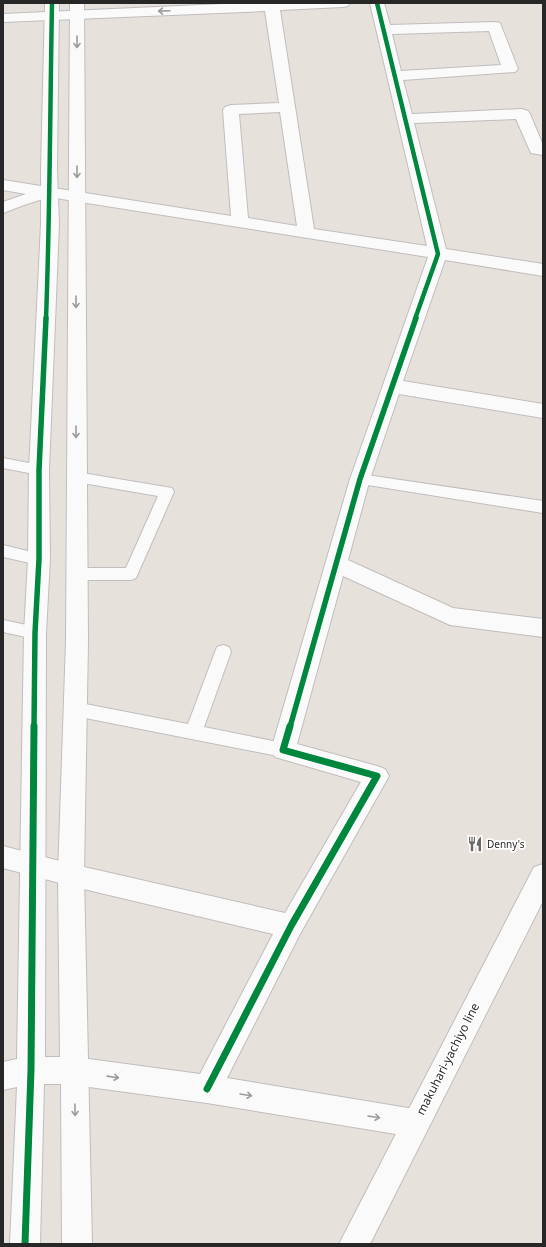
<svg xmlns="http://www.w3.org/2000/svg" width="546" height="1247" font-family="'Noto Sans',sans-serif">
<style>
.lines{fill:none;stroke-linecap:round;stroke-linejoin:round}
.lane-casing{stroke:#c0bdbe;stroke-width:2}
.street-casing{stroke:#c0bdbe;stroke-width:2}
.secondary-casing{stroke:#c0bdbe;stroke-width:2}
.lane{fill:#fbfafa;fill-rule:evenodd}
.street{fill:#fbfafa;fill-rule:evenodd}
.secondary{fill:#fbfafa;fill-rule:evenodd}
.cycleway-far2-casing{stroke:#fff;stroke-width:6}
.cycleway-far1-casing{stroke:#fff;stroke-width:8}
.cycleway-casing{stroke:#fff;stroke-width:10}
.cycleway-far2{stroke:#00873e;stroke-width:4.5}
.cycleway-far1{stroke:#00873e;stroke-width:5.5}
.cycleway{stroke:#00873e;stroke-width:7}
.oneway{stroke:#9c9b9b}
.labels{text-anchor:middle;stroke-width:3.5;stroke-linejoin:round;paint-order:stroke}
.poi-label{font-size:10px;fill:#272727;stroke:#fff;text-anchor:start}
.near-street-label{font-size:12px;fill:#272727;stroke:#fff}
</style>
<rect width="100%" height="100%" fill="#e7e1dc"/>
<g class="lines">
<g class="lane-casing">
<g id="lane">
<polygon points="3,458 39,465 44,466 46,470 44,474 39,475 3,468"/>
<polygon points="76,472 172,488 174,492 136,578 131,580 76,580 71,578 68,574 71,570 76,568 126,568 158,496 71,481 69,477 71,473"/>
<polygon points="360,474 543,501 543,513 355,483 353,479 355,475"/>
<polygon points="3,545 44,555 47,559 44,563 39,565 3,557"/>
<polygon points="3,620 41,628 43,633 41,638 35,639 3,632"/>
<polygon points="223,645 229,647 231,652 204,727 283,743 289,745 292,750 289,755 283,757 75,716 69,714 67,709 69,704 75,702 188,724 215,652 217,647"/>
</g>
</g>
<g class="street-casing">
<path id="street" d="M245 3H350L348 6 343 7 280 10 314 229 427 246 370 3H384L390 25 495 22 500 23 518 69 515 72 403 80 412 114 522 109 528 111 530 114 543 145V155L531 153 516 119 414 123 446 249 543 264V276L445 260 403 381 543 404V418L399 394 370 479 348 560 453 608 543 619V637L450 625 343 576 297 744 377 766 385 769 389 776 300 934 227 1078 414 1109 424 1113 428 1123 424 1133 414 1137 207 1103 74 1085 64 1081 60 1071 64 1061 74 1057 200 1074 273 934 71 886 3 868V846L71 864 285 913 361 782 275 757 271 750 350 479 428 257 49 197 24 205 3 213V202L26 194 3 190V180L231 216 223 110 225 107 231 105 279 103 265 11 3 22V14ZM489 31 501 65 401 71 392 34ZM280 112 297 226 248 218 239 114Z"/>
</g>
<g class="secondary-casing">
<g id="secondary">
<polygon points="45,3 59,3 57,169 59,224 49,470 50,559 46,633 45,1057 60,1057 58,875 66,641 70,3 84,3 88,641 84,875 92,1244 62,1244 61,1084 44,1084 40,1244 10,1244 17,1087 3,1090 3,1062 17,1059 24,633 28,559 29,470 41,224 41,169"/>
<polygon points="543,864 543,901 370,1244 339,1244 534,867"/>
</g>
</g>
<use href="#lane" class="lane"/>
<use href="#street" class="street"/>
<use href="#secondary" class="secondary"/>
<g class="cycleway-far2-casing">
<g id="cycleway-far2">
<polyline points="377,3 438,254 415,319"/>
<path d="M46 319C50 214 50 109 52 3"/>
</g>
</g>
<g class="cycleway-far1-casing">
<g id="cycleway-far1">
<polyline points="34,727 35,633 39,559 39,470 46,318"/>
<polyline points="290,727 360,479 416,318"/>
</g>
</g>
<g class="cycleway-casing">
<g id="cycleway">
<polyline points="207,1089 291,926 377,776 283,750 290,726"/>
<polyline points="25,1244 31,1070 34,726"/>
</g>
</g>
<use href="#cycleway-far2" class="cycleway-far2"/>
<use href="#cycleway-far1" class="cycleway-far1"/>
<use href="#cycleway" class="cycleway"/>
</g>
<defs><path id="oneway-shaft" d="M-6 0H5M1.5-3L5.5 0L1.5 3" fill="none" stroke-width="1.6" stroke-linecap="round" stroke-linejoin="round"/></defs>
<g class="oneway">
<use href="#oneway-shaft" transform="translate(164 11) rotate(178)"/>
<use href="#oneway-shaft" transform="translate(77 42) rotate(90)"/>
<use href="#oneway-shaft" transform="translate(77 172) rotate(90)"/>
<use href="#oneway-shaft" transform="translate(76 302) rotate(90)"/>
<use href="#oneway-shaft" transform="translate(76 432) rotate(90)"/>
<use href="#oneway-shaft" transform="translate(113 1077) rotate(8)"/>
<use href="#oneway-shaft" transform="translate(246 1095) rotate(9)"/>
<use href="#oneway-shaft" transform="translate(75 1110) rotate(89)"/>
<use href="#oneway-shaft" transform="translate(374 1117) rotate(9)"/>
</g>
<defs>
<g id="restaurant-bare" transform="scale(1.2)"><path d="M-5-6h1v4h1v-4h1v4h1v-4h1v5L-1.5 .5V6h-2V.5L-5-1ZM5-6V6H3V1.5H1.5Q1.5-4 5-6Z" fill="#6a6866" stroke="#fff" stroke-width="2.5" paint-order="stroke"/></g>
</defs>
<g fill-rule="evenodd">
<use href="#restaurant-bare" x="475" y="844"/>
</g>
<g class="labels">
<g class="poi-label">
<text x="487" y="848">Denny's</text>
</g>
<g class="near-street-label">
<text transform="translate(448 1059) rotate(-63)" y="4">makuhari-yachiyo line</text>
</g>
</g>
<rect width="546" height="1247" fill="none" stroke="#272727" stroke-width="8"/>
</svg>
